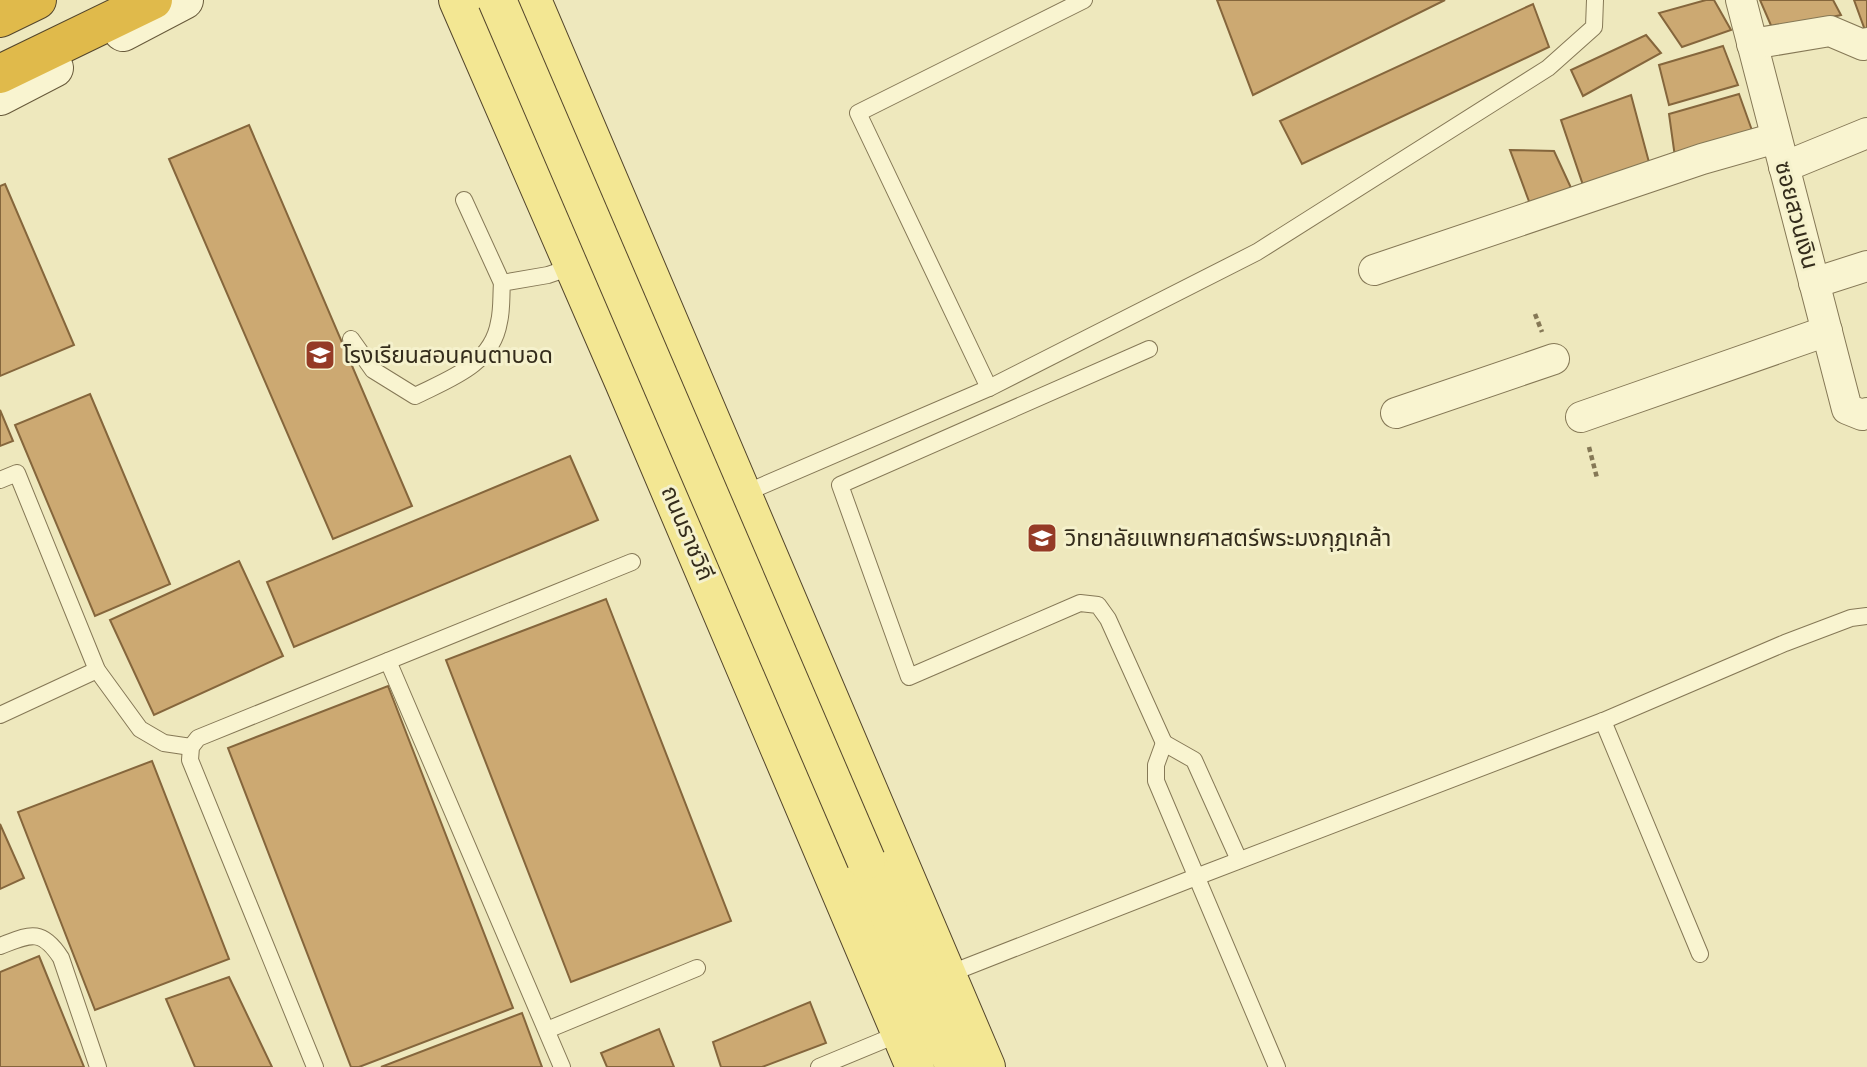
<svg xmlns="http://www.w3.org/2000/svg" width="1867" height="1067" font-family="Georgia,'Noto Sans Thai',serif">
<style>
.building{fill:#cca972;stroke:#85663c;stroke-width:2}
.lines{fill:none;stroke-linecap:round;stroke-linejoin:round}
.lane-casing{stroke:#857856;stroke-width:18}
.street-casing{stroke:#857856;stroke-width:32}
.secondary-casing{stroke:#67593a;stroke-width:40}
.primary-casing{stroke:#53452b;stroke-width:40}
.highway-casing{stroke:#53452b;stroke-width:40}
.path{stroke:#857856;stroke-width:4.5;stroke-dasharray:5 3.5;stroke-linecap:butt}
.lane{stroke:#f9f4d0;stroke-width:16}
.street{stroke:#f9f4d0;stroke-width:30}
.secondary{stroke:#f9f4d0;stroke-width:38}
.primary{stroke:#f3e793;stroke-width:38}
.highway{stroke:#e0ba4b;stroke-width:38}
.primary-bridge-casing{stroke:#53452b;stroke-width:40;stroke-linecap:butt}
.primary-bridge{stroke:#f3e793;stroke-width:38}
.labels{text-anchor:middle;stroke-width:6;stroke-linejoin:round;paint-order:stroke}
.street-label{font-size:23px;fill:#342c1b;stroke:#f5f1cc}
.poi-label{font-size:23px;fill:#342c1b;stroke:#f5f1cc;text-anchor:start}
</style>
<rect width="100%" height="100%" fill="#eee8bd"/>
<g class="building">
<polygon points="1217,0 1445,0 1253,95"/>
<polygon points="1706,0 1714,0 1731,30 1682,47 1659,13"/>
<polygon points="1760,0 1833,0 1841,15 1773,30"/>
<polygon points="1854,0 1867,0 1867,32 1866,33"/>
<polygon points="1533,4 1549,47 1302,164 1280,121"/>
<polygon points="1646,35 1661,53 1583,96 1571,70"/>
<polygon points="1723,46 1738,85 1669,105 1659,65"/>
<polygon points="1739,94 1754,136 1675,157 1669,114"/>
<polygon points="1631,95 1650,166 1583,185 1561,120"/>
<polygon points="249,125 412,506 333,539 169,159"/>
<polygon points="1510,150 1554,151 1572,190 1530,204"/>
<polygon points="5,184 74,345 0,376 0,186"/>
<polygon points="90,394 170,584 95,616 15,425"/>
<polygon points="0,410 13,441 0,446"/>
<polygon points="570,456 598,520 294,647 267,582"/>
<polygon points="239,561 283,656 154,715 110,620"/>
<polygon points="606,599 731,921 571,982 446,660"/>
<polygon points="388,686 513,1008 359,1067 351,1067 228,748"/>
<polygon points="152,761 229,959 95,1010 18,812"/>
<polygon points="0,824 24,878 0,889"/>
<polygon points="39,956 84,1067 0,1067 0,972"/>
<polygon points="229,977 272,1067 195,1067 166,999"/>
<polygon points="810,1002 826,1043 762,1067 721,1067 713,1042"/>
<polygon points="522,1013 542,1067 381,1067"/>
<polygon points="659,1029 674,1067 607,1067 601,1053"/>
</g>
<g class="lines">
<g class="lane-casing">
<g id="lane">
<polyline points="464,200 502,283"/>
<path d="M351 339 373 370 415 396C449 379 492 365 499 322 502 310 501 296 502 283L548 275 574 266"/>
<polyline points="1149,349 840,485 909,677 1080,603 1098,605 1108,619 1164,743"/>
<polyline points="989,388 858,113 1084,0"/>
<polyline points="0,480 17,473 97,670 140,729 164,743 191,747"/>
<polyline points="743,494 989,388 1257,252 1548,68 1594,27 1595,0"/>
<polyline points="388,661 562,1067"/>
<polyline points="0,715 97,670"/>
<polyline points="1603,721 1700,954"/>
<polyline points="1239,860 1194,760 1164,743 1156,765 1156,781 1277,1067"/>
<path d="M0 946C29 935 41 927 61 958L98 1067"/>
<polyline points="946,975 1196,877 1603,721 1785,643 1851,618 1867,616"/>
<polyline points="547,1030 697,968"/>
<polyline points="315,1067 190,760 191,747 198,738 632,562"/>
<polyline points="819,1067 901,1033"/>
</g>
</g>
<g class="street-casing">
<g id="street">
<polyline points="1741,0 1847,409 1862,415 1867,413"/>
<polyline points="1752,44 1830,31 1863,45 1867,43"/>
<polyline points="1784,167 1867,133"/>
<polyline points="1374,270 1702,159 1776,138"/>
<polyline points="1814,283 1867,266"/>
<polyline points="1396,413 1554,359"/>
<polyline points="1581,417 1827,331"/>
</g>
</g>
<g class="secondary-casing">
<g id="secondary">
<polyline points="123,32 184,0"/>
<polyline points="0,96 54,68"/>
</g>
</g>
<g class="primary-casing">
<g id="primary">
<polyline points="458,0 624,382 915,1067"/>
<polyline points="532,0 986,1067"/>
<polyline points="866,860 955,1067"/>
</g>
</g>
<g class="highway-casing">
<g id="highway">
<polyline points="0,18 37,0"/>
<polyline points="0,74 153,0"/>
</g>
</g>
<g class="path">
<polyline points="1535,314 1542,332"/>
<polyline points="1589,447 1597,478"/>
</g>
<use href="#lane" class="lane"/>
<use href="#street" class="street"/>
<use href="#secondary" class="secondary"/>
<use href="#primary" class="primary"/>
<use href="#highway" class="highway"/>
<g class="primary-bridge-casing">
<polyline id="primary-bridge" points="497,0 866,860"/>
</g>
<use href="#primary-bridge" class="primary-bridge"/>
</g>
<defs>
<g id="school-square" transform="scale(1.575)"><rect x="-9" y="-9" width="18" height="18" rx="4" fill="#953a26" stroke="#f5f1cc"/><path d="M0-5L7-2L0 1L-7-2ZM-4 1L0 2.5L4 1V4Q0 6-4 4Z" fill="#fff"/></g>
<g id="university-square" transform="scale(1.575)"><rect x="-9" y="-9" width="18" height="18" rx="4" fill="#953a26" stroke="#f5f1cc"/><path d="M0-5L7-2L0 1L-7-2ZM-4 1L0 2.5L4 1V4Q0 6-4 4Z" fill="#fff"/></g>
</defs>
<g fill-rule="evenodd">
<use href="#school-square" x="320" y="355"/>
<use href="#university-square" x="1042" y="538"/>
</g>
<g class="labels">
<g class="street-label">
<text transform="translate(1797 215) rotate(75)" y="8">ซอยสวนเงิน</text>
<text transform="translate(688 533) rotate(67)" y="8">ถนนราชวิถี</text>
</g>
<g class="poi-label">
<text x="343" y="363">โรงเรียนสอนคนตาบอด</text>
<text x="1065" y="546">วิทยาลัยแพทยศาสตร์พระมงกุฎเกล้า</text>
</g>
</g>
</svg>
